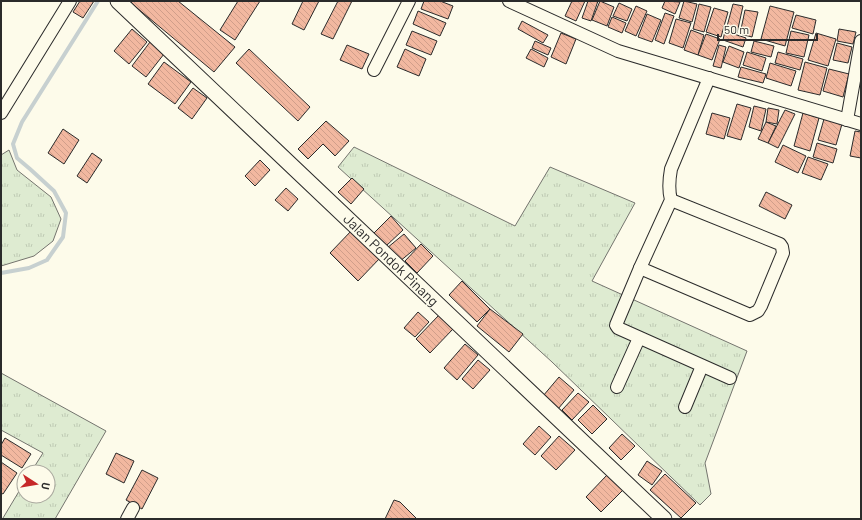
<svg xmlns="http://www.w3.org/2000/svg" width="862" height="520" font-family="Barlow,sans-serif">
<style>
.grass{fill:url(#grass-tufts);stroke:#74746e}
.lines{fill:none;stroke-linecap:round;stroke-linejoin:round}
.stream{stroke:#c7d0d0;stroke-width:4}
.building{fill:url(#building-back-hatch);stroke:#2b2b2b}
.minor-casing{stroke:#2b2b2b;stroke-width:14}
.tertiary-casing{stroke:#2b2b2b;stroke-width:17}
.minor{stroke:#fdfbea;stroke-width:12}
.tertiary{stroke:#fdfbea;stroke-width:15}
.labels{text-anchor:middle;stroke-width:3;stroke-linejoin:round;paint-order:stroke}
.street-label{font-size:14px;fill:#2b2b2b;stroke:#fdfbea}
</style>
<defs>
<pattern id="grass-tufts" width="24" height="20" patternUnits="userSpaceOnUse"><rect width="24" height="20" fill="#deebd1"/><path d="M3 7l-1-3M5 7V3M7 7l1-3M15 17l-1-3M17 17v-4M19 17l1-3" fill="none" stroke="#bfcab4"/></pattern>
<pattern id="building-back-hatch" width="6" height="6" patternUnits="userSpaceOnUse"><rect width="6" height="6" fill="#f2b8a0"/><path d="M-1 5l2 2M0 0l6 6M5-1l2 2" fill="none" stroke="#d09e8a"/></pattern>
</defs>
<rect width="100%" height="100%" fill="#fdfbea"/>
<g class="grass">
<polygon points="354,147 515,226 550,167 635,203 592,281 747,351 705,463 711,494 700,505 552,362 338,167"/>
<polygon points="9,150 17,170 51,197 61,219 53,241 34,256 1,266 1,155"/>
<polygon points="1,373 106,431 55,519 4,519 3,518 24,483 24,496 48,496 48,472 31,472 43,453 1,430"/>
</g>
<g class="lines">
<polyline class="stream" points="1,273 29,268 47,260 63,237 66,213 54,191 30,169 17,158 13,144 22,122 98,1"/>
</g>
<g class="building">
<polygon points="80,1 94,1 83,18 73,12"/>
<polygon points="132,1 178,1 235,47 214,72 131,3"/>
<polygon points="238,1 260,1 235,40 220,30"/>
<polygon points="303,1 319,1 304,30 292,24"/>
<polygon points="338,1 352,1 333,39 321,34"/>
<polygon points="424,1 440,1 453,6 448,19 421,9"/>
<polygon points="572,1 585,1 576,21 565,16"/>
<polygon points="588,1 598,1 591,21 582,18"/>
<polygon points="600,1 614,7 607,26 592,20"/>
<polygon points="665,1 680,2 675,14 662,8"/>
<polygon points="684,1 697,4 692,22 679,18"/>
<polygon points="619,3 632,9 627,21 613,16"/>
<polygon points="699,4 711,7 704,32 693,29"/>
<polygon points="733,4 743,6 737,33 726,30"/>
<polygon points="636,6 647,11 636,36 625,31"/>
<polygon points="770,6 794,12 785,46 761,39"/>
<polygon points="714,8 728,12 721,37 706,32"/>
<polygon points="745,10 758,12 752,37 740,34"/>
<polygon points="418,11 446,23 440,36 413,24"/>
<polygon points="665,13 674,16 664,44 655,40"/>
<polygon points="647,14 661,20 652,42 638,37"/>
<polygon points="796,15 816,20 813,34 792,28"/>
<polygon points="612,17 626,23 622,33 608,27"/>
<polygon points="676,19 691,23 683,48 669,43"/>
<polygon points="522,21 548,35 543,43 518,29"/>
<polygon points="132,29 147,42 129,64 114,51"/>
<polygon points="839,29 856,32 853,44 837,41"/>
<polygon points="691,30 704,35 698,55 684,50"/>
<polygon points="412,31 437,41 431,55 406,45"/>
<polygon points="725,31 746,38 743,47 723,40"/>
<polygon points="791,31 809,35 804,57 786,53"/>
<polygon points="561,33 576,39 566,64 551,57"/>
<polygon points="816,33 836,39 828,66 808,60"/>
<polygon points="706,34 720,39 712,60 698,55"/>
<polygon points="535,41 551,48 548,55 532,48"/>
<polygon points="754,41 774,46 771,57 751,52"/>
<polygon points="150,42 164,54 146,77 132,66"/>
<polygon points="837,43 852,47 848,63 833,60"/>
<polygon points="347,45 369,54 362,69 340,60"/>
<polygon points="719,45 726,47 721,68 713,66"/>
<polygon points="729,46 744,52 739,68 723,62"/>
<polygon points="249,49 310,107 298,121 236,63"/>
<polygon points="405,49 426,59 419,76 397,67"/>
<polygon points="531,49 548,58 544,67 526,58"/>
<polygon points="747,52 766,58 762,71 743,65"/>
<polygon points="778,52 803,59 800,70 775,63"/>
<polygon points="164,62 191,82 175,104 148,84"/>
<polygon points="805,62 827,68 820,95 798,90"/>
<polygon points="770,63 796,71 791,86 766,78"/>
<polygon points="741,67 766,74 763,83 738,77"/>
<polygon points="829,69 849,74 843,97 823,91"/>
<polygon points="193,88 207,98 192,119 178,108"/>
<polygon points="737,104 751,108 741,140 727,136"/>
<polygon points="754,106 766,109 761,131 749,127"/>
<polygon points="768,108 779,110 777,124 766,122"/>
<polygon points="785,110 795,114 778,148 768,143"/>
<polygon points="712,113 730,118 724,139 706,134"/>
<polygon points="803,113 819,118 810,151 794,146"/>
<polygon points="824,119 842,124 836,145 818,140"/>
<polygon points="326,121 349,141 335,156 323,144 308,159 298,149"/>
<polygon points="766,122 776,126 768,143 758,139"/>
<polygon points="63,129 79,140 64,164 48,153"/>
<polygon points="855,131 861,132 861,158 850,156"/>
<polygon points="817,143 837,149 833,163 813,157"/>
<polygon points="783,145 806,156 798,173 775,162"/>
<polygon points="92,153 102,160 87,183 77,176"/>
<polygon points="808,157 828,164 821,180 802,173"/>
<polygon points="260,160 270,170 255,186 245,176"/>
<polygon points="352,178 364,189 351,204 338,192"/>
<polygon points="286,188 298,199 288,211 275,200"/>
<polygon points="766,192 792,205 785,219 759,206"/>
<polygon points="391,216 403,230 386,246 374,233"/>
<polygon points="353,229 381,257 358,281 330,253"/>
<polygon points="404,234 416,248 399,262 387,248"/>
<polygon points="421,244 433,256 417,273 405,261"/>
<polygon points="462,281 490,309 477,322 449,295"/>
<polygon points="490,309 523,334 509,352 477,326"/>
<polygon points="418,312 429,322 415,337 404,328"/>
<polygon points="439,315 453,329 430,353 416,339"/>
<polygon points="465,344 478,355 457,380 444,368"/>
<polygon points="478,360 490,370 473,389 462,379"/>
<polygon points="559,377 574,390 558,409 543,396"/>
<polygon points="578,393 589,402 572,420 562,410"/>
<polygon points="593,405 607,419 592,434 578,420"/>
<polygon points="539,426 551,437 535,455 523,444"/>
<polygon points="622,434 635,446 621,460 609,448"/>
<polygon points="559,436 575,450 556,470 541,456"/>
<polygon points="5,438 31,454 22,468 1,455 1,445"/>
<polygon points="116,453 134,461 124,483 106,474"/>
<polygon points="647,461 662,471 652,485 638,475"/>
<polygon points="1,462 17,473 3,494 1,493"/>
<polygon points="142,470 158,478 142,509 126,500"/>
<polygon points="665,474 696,503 681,518 650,490"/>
<polygon points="607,475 623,490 601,512 586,497"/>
<polygon points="394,500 400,502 417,519 385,519"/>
</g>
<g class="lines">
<g class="minor-casing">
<g id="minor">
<polyline points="509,1 618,51 861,124"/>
<polyline points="374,70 409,1"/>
<polyline points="1,113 70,1"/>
<polyline points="847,120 861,41"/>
<path d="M671 200 640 268 750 315 758 311 761 306 783 253 782 247 780 244 671 200C668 189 669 180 671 169L709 78"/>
<polyline points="640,268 616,325 618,328 730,378"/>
<polyline points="617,387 639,338"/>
<polyline points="685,407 702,366"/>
<polyline points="127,519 133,508"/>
</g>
</g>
<g class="tertiary-casing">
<polyline id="tertiary" points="118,1 664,519"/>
</g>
<use href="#minor" class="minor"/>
<use href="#tertiary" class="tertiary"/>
</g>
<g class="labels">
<g class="street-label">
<text transform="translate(391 260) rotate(44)" y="5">Jalan Pondok Pinang</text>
</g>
</g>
<rect width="862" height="520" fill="none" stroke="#2b2b2b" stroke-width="4"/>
<g transform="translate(36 484) rotate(102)"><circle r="19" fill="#fdfbea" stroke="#a9a89e"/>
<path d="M0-3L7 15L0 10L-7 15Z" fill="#c62828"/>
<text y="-6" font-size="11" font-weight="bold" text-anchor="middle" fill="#2b2b2b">U</text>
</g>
<path d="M718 34v6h99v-6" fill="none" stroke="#2b2b2b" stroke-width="2"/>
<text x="724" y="34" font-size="12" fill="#2b2b2b" stroke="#fdfbea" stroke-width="3" paint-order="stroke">50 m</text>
</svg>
